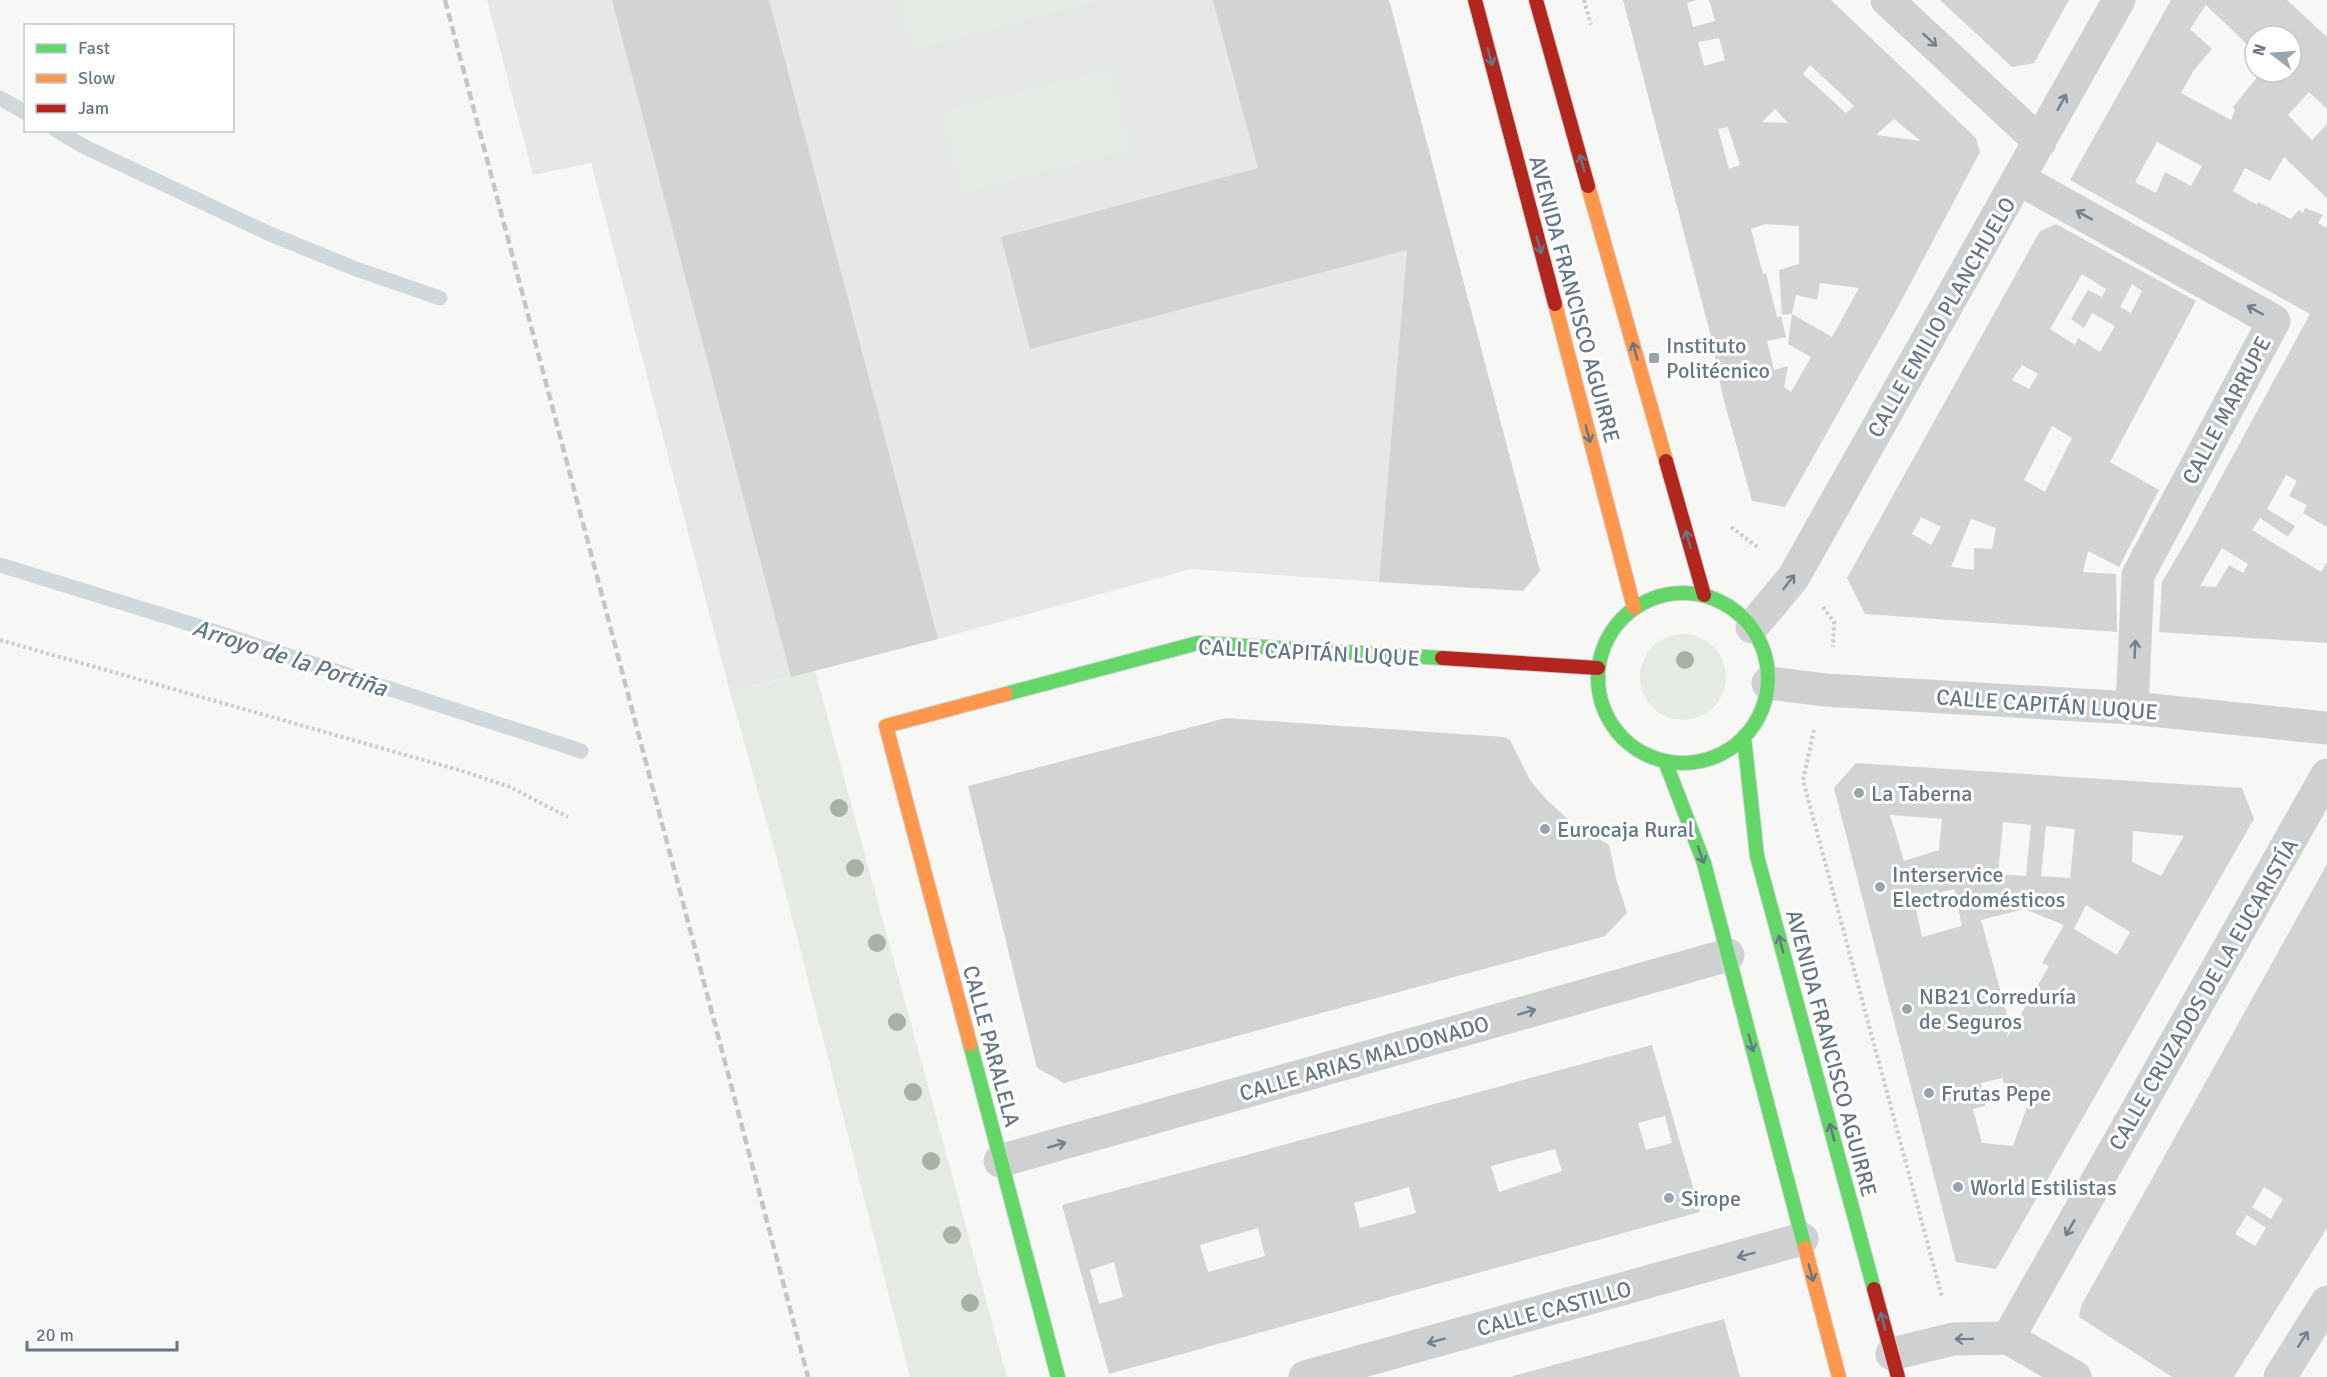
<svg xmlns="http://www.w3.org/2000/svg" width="2327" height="1377" font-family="Signika,sans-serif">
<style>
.built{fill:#e6e7e7}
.green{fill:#e6eae4}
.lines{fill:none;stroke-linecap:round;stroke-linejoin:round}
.stream{stroke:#d0d8db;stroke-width:15}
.building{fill:#d2d3d3;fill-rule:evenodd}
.fast-casing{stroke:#d2d4d5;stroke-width:16}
.slow-casing{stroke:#d2d4d5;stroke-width:16}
.jam-casing{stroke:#d2d4d5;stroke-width:16}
.path{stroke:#cccccd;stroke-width:4;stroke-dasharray:3 3;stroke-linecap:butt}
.street{stroke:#ced0d1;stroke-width:33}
.fast{stroke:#63d668;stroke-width:14}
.slow{stroke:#ff974d;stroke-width:14}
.jam{stroke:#b3261e;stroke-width:14}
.rail{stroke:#c4c6c6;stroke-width:4.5;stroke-dasharray:9 4.5;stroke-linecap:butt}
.tree{fill:#a7b2a4}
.oneway{stroke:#70808e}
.oneway2{stroke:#657787}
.poi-dot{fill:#98a4ae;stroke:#fff;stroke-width:2}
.labels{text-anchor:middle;stroke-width:6;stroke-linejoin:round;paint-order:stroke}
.street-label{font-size:22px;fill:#657787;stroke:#fff}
.poi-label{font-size:22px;fill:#657787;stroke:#fff;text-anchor:start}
.water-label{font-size:24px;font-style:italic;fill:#617983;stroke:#fff}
</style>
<rect width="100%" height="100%" fill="#f7f7f6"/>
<polygon class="built" points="487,0 1389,0 1436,176 1413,183 1379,582 1191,569 938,639 730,692 591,163 533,175"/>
<g class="green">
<polygon points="898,0 1102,0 1102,1 911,50"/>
<polygon points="1111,69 1131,150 960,193 939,112"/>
<circle cx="1683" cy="677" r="43"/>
<polygon points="815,671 1007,1377 910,1377 777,859 730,692"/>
</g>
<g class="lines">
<g class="stream">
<polyline points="0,98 26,113"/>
<polyline points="56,130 85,147 270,234 356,269 440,298"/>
<polyline points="0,565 191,624 581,751"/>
</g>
</g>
<g class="building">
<polygon points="612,0 769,0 938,639 791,677"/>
<polygon points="1213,0 1389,0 1540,571 1523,591 1379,582 1407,250 1030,349 1001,237 1258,168"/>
<path d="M1623 0H1696L1687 3 1693 27 1715 21 1709 0H1831L1976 138 1980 152 1899 305 1785 507 1752 501 1723 397 1710 333ZM1719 38 1725 60 1704 66 1698 42ZM1810 65 1854 106 1846 113 1803 74ZM1775 109 1788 123 1762 122ZM1894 119 1921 141 1876 135ZM1728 127 1740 165 1729 169 1718 129ZM1765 224 1799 226V264L1779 270 1782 315 1792 314 1788 344 1811 357 1791 392 1784 387 1788 366 1774 370 1767 341 1786 337 1781 316 1777 317 1766 273 1763 274 1751 229ZM1820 283 1859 288 1832 337 1792 314 1796 295 1817 300Z"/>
<polygon points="1940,0 2069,0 2034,63 2012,67"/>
<path d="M2171 0H2287L2327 37V109L2309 92 2288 115 2312 140 2327 124V198L2284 157 2270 181 2245 168 2233 191 2257 205 2258 202 2291 219 2299 210 2303 213 2305 208 2323 215 2318 223 2327 228V527L2303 513 2307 505 2289 496 2297 481 2286 475 2267 509 2295 526 2288 537 2260 518 2252 530 2321 572 2327 562V643L2159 632 2162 582 2192 531 2310 314 2070 180ZM2206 5 2255 52V36H2291V72H2255L2258 76 2233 107 2235 110 2231 120 2181 93 2194 70 2212 49 2190 29ZM2157 142 2202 166 2191 186 2165 172 2156 193 2135 182ZM2222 548 2248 564 2243 573 2229 565 2216 587 2200 586Z"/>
<path d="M2056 224 2196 301 2110 462 2159 490 2119 567 2088 551 2083 572 2116 574 2117 632 1865 614 1847 578 2040 231ZM2082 274 2106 289 2102 297 2088 290 2071 319 2084 328 2092 313 2115 326 2100 352 2078 338 2075 345 2050 329ZM2132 284 2142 291 2131 313 2120 307ZM2022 365 2038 374 2029 389 2012 380ZM2052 426 2072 438 2045 492 2024 480ZM1921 517 1941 527 1931 545 1912 534ZM1971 519 1996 528 1992 549 1974 548V570L1951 567Z"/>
<polygon points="1226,718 1504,737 1510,740 1530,780 1546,799 1572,823 1609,845 1616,878 1627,913 1605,936 1064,1083 1037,1068 968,786"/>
<path d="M1856 763 2242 788 2254 819 1996 1269 1956 1262 1834 788ZM1890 815 1942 819 1939 850 1904 861ZM2003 822 2031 825 2026 876 1998 874ZM2046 826 2075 829 2070 878 2041 876ZM2133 831 2184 836 2161 876 2132 862ZM1954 889 1962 926 1922 937 1914 899ZM2086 905 2130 932 2117 955 2074 929ZM2024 909 2064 925 2042 963 2049 966 2007 1038 2009 1022 1981 920ZM2003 1078V1082L2031 1096 2013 1146 1982 1143 1973 1109 1985 1106 1981 1083Z"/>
<path d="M2327 864V1228L2234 1377H2172L2079 1317 2081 1306ZM2264 1187 2283 1199 2271 1219 2252 1207ZM2247 1215 2266 1228 2255 1246 2235 1234Z"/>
<path d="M1652 1045 1700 1212 1109 1374 1062 1205ZM1665 1116 1672 1143 1646 1150 1638 1123ZM1555 1149 1562 1171 1499 1192 1491 1166ZM1409 1187 1416 1213 1360 1228 1354 1203ZM1258 1228 1265 1256 1208 1272 1200 1245ZM1114 1262 1123 1297 1099 1304 1090 1270Z"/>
<polygon points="1724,1319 1740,1377 1513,1377 1513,1376"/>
</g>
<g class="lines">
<g class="fast-casing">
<g id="fast">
<circle cx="1683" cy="678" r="85"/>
<polyline points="1006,694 1198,643 1442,658"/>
<polyline points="1744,737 1757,856 1874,1289"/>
<polyline points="1665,761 1704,863 1805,1248"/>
<polyline points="970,1044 1058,1377"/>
</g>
</g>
<g class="slow-casing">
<g id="slow">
<polyline points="1588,186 1666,461"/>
<polyline points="1555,304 1634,608"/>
<polyline points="970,1044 886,726 1006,694"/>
<polyline points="1805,1248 1839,1377"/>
</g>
</g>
<g class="jam-casing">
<g id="jam">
<polyline points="1475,0 1555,304"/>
<polyline points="1536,0 1588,186"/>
<polyline points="1666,461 1704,595"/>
<polyline points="1442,658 1598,668"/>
<polyline points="1874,1289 1898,1377"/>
</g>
</g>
<g class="path">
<polyline points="1584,0 1591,25"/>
<polyline points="1731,527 1760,549"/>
<polyline points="1823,607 1834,622 1833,647"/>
<polyline points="0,640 466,772 510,787 568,817"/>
<polyline points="1814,730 1803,780 1942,1297"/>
</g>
<g class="street">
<polyline points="1887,0 2040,142"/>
<polyline points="2019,179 2274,321 2138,575 2132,708"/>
<polyline points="1752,627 1793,578 2119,0"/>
<polyline points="1768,683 1825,690 2132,708 2327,728"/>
<polyline points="1000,1161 1728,955"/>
<polyline points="2008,1338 2327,775"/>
<polyline points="1892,1354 1953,1339 2008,1338 2075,1377"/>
<polyline points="1305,1377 1802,1239"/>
<polyline points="2280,1377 2327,1302"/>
</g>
<use href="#fast" class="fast"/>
<use href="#slow" class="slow"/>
<use href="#jam" class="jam"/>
<polyline class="rail" points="445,0 808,1377"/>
</g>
<g class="tree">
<circle cx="1685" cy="660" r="9"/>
<circle cx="839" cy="808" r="9"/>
<circle cx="855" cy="868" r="9"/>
<circle cx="877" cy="943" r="9"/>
<circle cx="897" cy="1022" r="9"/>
<circle cx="913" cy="1092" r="9"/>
<circle cx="931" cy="1161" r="9"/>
<circle cx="952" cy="1235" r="9"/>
<circle cx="970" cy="1303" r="9"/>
</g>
<defs><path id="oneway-shaft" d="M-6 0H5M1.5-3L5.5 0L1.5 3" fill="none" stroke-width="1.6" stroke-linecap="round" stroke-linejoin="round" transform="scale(1.5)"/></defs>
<g class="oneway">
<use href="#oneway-shaft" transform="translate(1930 40) rotate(43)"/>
<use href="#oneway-shaft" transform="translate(2062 102) rotate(-61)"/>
<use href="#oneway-shaft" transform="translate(2084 215) rotate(-151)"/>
<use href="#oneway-shaft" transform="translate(2255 310) rotate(-151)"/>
<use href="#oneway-shaft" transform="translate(1789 582) rotate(-52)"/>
<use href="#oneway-shaft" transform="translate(2135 649) rotate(-87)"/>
<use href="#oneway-shaft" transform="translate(1527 1012) rotate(-16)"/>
<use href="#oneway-shaft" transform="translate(1057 1145) rotate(-16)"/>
<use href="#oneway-shaft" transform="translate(2070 1228) rotate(120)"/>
<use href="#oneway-shaft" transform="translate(1746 1255) rotate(165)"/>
<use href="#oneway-shaft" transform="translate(1964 1339) rotate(179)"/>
<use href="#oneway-shaft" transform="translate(2303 1339) rotate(-58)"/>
<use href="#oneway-shaft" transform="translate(1436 1341) rotate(165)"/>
</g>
<g class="oneway2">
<use href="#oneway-shaft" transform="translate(1490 57) rotate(75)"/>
<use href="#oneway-shaft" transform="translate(1582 163) rotate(-106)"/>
<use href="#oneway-shaft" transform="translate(1539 245) rotate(75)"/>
<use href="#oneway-shaft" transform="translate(1635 351) rotate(-106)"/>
<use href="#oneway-shaft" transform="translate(1588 434) rotate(75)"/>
<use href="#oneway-shaft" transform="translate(1688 539) rotate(-106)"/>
<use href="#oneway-shaft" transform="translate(1701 855) rotate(70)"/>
<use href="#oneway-shaft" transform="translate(1781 944) rotate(-105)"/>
<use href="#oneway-shaft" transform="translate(1751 1043) rotate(75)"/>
<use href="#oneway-shaft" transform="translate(1832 1132) rotate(-105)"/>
<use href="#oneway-shaft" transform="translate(1811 1273) rotate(75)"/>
<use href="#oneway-shaft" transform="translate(1883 1321) rotate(-105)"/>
</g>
<g class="poi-dot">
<rect x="1648" y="352" width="12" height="12" rx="3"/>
<circle cx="1859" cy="793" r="6"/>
<circle cx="1545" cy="829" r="6"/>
<circle cx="1880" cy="887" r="6"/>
<circle cx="1907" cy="1009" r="6"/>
<circle cx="1929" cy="1093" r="6"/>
<circle cx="1958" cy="1187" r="6"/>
<circle cx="1669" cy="1198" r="6"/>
</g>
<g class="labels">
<g class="street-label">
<text transform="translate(1575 299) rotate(75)" y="8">AVENIDA FRANCISCO AGUIRRE</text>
<text transform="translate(1941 317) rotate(-60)" y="8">CALLE EMILIO PLANCHUELO</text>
<text transform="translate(2226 410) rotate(-62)" y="8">CALLE MARRUPE</text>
<text transform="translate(1309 652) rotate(3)" y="8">CALLE CAPITÁN LUQUE</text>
<text transform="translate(2047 704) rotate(4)" y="8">CALLE CAPITÁN LUQUE</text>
<text transform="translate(2203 994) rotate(-60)" y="8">CALLE CRUZADOS DE LA EUCARISTÍA</text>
<text transform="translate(992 1046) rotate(75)" y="8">CALLE PARALELA</text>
<text transform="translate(1832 1053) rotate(75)" y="8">AVENIDA FRANCISCO AGUIRRE</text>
<text transform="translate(1364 1058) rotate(-16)" y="8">CALLE ARIAS MALDONADO</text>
<text transform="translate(1554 1308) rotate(-15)" y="8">CALLE CASTILLO</text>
</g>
<g class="poi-label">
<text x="1666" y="353">Instituto<tspan x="1666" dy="25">Politécnico</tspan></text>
<text x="1871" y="801">La Taberna</text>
<text x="1557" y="837">Eurocaja Rural</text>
<text x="1892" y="882">Interservice<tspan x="1892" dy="25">Electrodomésticos</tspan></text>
<text x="1919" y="1004">NB21 Correduría<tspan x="1919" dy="25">de Seguros</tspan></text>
<text x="1941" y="1101">Frutas Pepe</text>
<text x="1970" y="1195">World Estilistas</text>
<text x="1681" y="1206">Sirope</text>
</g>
<g class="water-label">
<text transform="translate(290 658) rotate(18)" y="8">Arroyo de la Portiña</text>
</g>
</g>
<rect x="24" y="24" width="210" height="108" fill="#ffffff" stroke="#c1c9cf" stroke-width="1.5"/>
<rect x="36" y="44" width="30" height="9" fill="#63d668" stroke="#c1c9cf" stroke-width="1.5"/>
<text x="78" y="54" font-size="18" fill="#657787">Fast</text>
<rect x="36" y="74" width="30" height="9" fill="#ff974d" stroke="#c1c9cf" stroke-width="1.5"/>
<text x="78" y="84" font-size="18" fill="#657787">Slow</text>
<rect x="36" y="104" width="30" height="9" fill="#b3261e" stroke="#c1c9cf" stroke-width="1.5"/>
<text x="78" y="114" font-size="18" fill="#657787">Jam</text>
<g transform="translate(2273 54) rotate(287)"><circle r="28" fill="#ffffff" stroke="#c1c9cf" stroke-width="1.5"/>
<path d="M0-4.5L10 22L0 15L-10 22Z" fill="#98a4ae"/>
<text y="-9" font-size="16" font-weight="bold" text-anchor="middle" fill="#657787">N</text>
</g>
<path d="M27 1341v9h150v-9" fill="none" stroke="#657787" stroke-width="3"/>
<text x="36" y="1341" font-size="18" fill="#657787" stroke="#ffffff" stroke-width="4.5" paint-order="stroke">20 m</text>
</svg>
